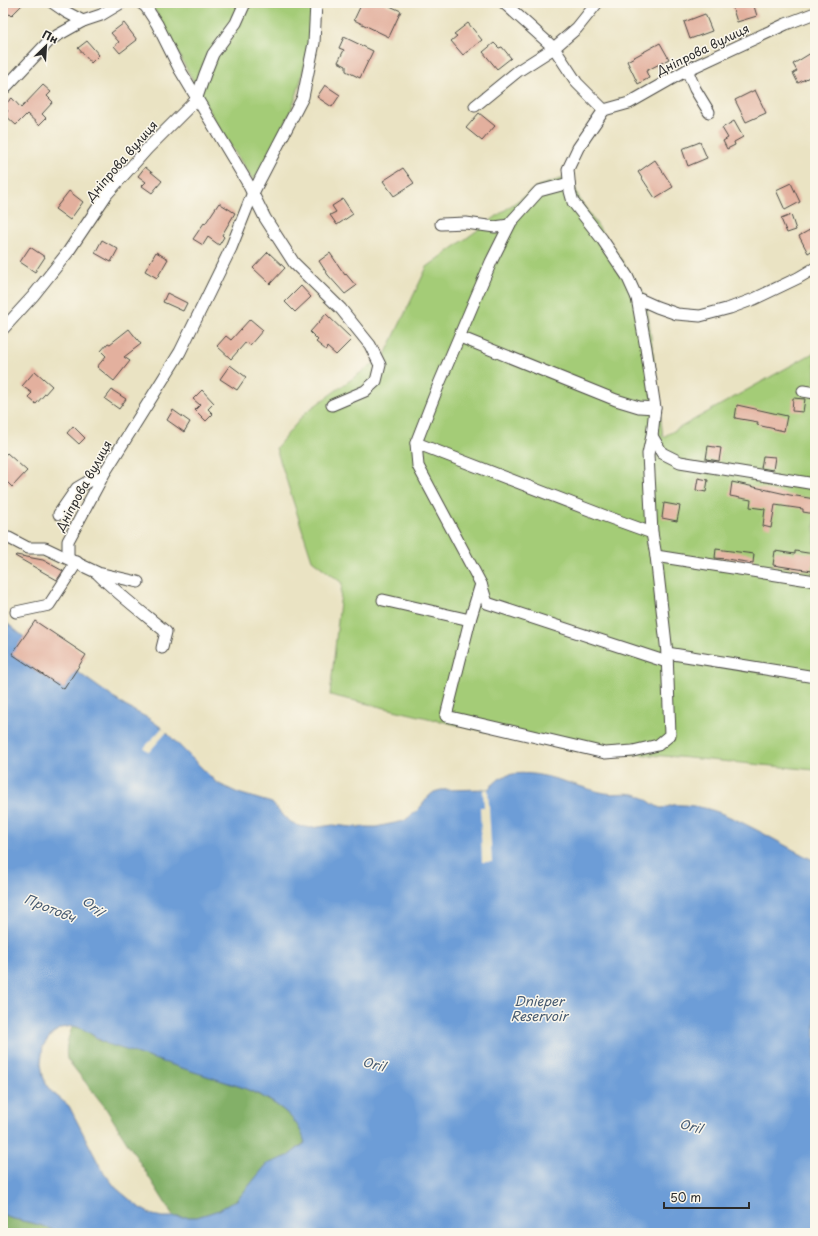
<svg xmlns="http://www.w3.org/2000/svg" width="818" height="1236" font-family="'Playpen Sans',sans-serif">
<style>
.green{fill:#a4cc77;stroke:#687c51}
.forest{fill:#83b068;stroke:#576e4a}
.water{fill:#6d9dd7;stroke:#4c6481;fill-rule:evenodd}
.pier{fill:#eae3c3}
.building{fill:#e3b09e}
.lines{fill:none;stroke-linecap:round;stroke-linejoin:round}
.minor-casing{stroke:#484742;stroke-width:13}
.minor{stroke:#fff;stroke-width:11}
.labels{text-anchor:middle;stroke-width:3;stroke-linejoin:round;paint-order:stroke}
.street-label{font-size:12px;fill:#2b2b2b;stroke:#fbf7ec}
.water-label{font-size:13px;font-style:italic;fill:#455970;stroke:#fbf7ec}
</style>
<rect width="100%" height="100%" fill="#fbf7ec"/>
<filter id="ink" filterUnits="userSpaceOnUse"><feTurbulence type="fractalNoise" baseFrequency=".025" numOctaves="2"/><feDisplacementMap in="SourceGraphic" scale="8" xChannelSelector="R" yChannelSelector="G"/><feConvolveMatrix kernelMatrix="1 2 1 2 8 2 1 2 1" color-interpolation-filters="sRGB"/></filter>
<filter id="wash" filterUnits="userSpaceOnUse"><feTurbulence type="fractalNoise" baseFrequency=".012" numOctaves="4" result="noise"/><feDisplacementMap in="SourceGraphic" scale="16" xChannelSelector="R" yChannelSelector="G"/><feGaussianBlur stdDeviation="0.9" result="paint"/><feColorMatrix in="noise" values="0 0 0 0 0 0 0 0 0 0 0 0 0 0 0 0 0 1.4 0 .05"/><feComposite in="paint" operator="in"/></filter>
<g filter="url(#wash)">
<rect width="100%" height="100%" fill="#eae3c3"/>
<g class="green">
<path d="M151 3H314C310 43 303 85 286 122 276 142 264 162 254 181L217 125Z"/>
<polygon points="570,176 580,200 646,296 663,437 815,352 815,770 678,757 572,750 479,730 330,695 342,583 312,560 276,448 306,412 385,355 427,267 538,186"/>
</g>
<g class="forest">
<path d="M73 1026 86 1030 98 1040 241 1087C267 1098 298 1113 305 1142L288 1156 267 1164 238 1199 219 1210 197 1217H174L105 1107 67 1059C65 1047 68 1037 73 1026Z"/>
<polygon points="3,1214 10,1218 40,1225 60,1233 3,1233"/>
</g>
<path class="water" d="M3 620 24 637 12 655 64 689 76 671 125 706 148 718 162 728 217 783 238 793 272 803 283 816 291 822 299 826 311 828 333 825 352 827H376L404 821 418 810 429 796 434 792 441 790 488 789C492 786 495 782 499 779 527 762 576 788 605 793 615 795 625 792 635 794 644 796 655 807 661 808 665 808 669 806 673 805 689 804 709 808 723 814 755 827 784 846 815 861V1233H60L40 1225 10 1218 3 1214ZM73 1026C86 1028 95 1038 107 1044L241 1087C267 1097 298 1113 305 1143L288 1156 267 1164 238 1199 219 1210 197 1217H162L153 1215 140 1208 116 1188 102 1170 69 1106 52 1092 47 1086 43 1076 41 1063 43 1046 52 1034 61 1028Z"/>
<g class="pier">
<polygon points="162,728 167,732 149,752 144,748"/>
<polygon points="488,789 492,862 482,862 480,807 484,807 483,790"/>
</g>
<g id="blocks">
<g class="building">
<polygon points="7,3 24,3 11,16 3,8"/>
<polygon points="362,3 383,3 401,11 389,37 354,20"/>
<polygon points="731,3 753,3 757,16 737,22"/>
<polygon points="705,14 712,31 690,39 684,22"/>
<polygon points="124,23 137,40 120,53 114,46 119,42 111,33"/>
<polygon points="468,23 482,40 463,55 451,41 457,36 454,34"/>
<polygon points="344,37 373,51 360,78 346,71 346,66 338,62 344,50 339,48"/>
<polygon points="87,41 99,55 91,63 78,48"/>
<polygon points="494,43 499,48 502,47 511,58 497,69 483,52"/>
<polygon points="660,43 669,59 646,71 649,78 638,84 627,61"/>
<polygon points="811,53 815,60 815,74 798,83 793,73 797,71 793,64"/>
<polygon points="43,85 51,92 47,96 53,102 42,114 46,118 39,125 27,114 16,125 4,114 8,111 3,106 12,98 21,108"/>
<polygon points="325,85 340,95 332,107 317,97"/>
<polygon points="755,90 766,113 746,122 735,100"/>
<polygon points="479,113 495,126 482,141 466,128"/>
<polygon points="734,121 743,137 734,142 735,145 727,149 723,141 728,138 722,128"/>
<polygon points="700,142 707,158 688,166 682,149"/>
<polygon points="655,160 673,187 655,198 638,172"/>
<polygon points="145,167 162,181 152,193 142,186 146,182 138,176"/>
<polygon points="403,168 414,183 394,196 383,181"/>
<polygon points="791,183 800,202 785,210 776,190"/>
<polygon points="69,191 83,202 70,220 55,209"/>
<polygon points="343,199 353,214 337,225 330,215 336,212 332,206"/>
<polygon points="219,203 235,213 222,235 224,237 219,245 208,237 203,245 193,239 204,223 205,224"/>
<polygon points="791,215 796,230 787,233 781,219"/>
<polygon points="815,227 815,249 808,253 799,236"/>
<polygon points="102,240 118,249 111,262 95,253"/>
<polygon points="30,247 45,257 35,272 20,262"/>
<polygon points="156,252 168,259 157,278 145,271"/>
<polygon points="268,252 285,268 270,284 253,268"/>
<polygon points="330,253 345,275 346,274 356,286 345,294 328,275 319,261"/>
<polygon points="301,286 311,297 295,312 285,302"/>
<polygon points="167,293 187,303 183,311 163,302"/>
<polygon points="326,314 352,339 336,355 327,347 326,350 316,342 318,340 310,332"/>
<polygon points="250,319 263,330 250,345 246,342 231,359 217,346 226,336 231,340"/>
<polygon points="129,329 141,344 124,357 130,361 114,381 97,367 106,356 101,351 108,343 110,344"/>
<polygon points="230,365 246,377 237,390 220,379"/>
<polygon points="35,371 52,386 36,404 28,397 32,393 22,386"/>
<polygon points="112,390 126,399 119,409 105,399"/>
<polygon points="202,390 214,403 208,409 213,414 206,421 195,410 200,405 193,399"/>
<polygon points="793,398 805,399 803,412 792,411"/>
<polygon points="737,405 787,416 784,431 757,425 758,422 735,418"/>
<polygon points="173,410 190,422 184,432 167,420"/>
<polygon points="73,426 85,438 79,444 67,433"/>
<polygon points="708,446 721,448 719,461 706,459"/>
<polygon points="7,453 27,471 12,487 3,478 3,457"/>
<polygon points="763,456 775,457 773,470 761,468"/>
<polygon points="698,478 708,480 706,492 696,490"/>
<polygon points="732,482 790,495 815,499 815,514 803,512 803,509 775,505 771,528 763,526 765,509 750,507 751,500 730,496"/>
<polygon points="664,503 680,506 677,521 662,518"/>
<polygon points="716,549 754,554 753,563 727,559 715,558"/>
<polygon points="775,551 795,554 795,551 814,554 812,571 773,565"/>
<polygon points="16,555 43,560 63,571 57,580 15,556"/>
<polygon points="35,621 86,655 64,689 12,654"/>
</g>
</g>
</g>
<g filter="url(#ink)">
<use href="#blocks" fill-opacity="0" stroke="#484742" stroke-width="1"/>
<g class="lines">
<g class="minor-casing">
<g id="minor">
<polyline points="53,3 66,12 83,21"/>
<polyline points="141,3 146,7 157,24 180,70 247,182 265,218 294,263 341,309 370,345 380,365 376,381 365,391 332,405"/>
<polyline points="504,3 554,48 577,83 604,110"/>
<polyline points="815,13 786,24 687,70 629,103 604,110 578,148 568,169 570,191 573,202 602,239 627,276 637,298 657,307 677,314 700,316 730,308 754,299 798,278 815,268"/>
<polyline points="687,70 695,89 709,112"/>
<polyline points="3,90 51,39 83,21 101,15 121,3"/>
<polyline points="475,106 518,71 554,48 577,28 597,3"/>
<polyline points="569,183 539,191 511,222 491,262 439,384 416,443 418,466 481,584 487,603 667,662"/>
<polyline points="441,224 466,223 495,227 509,225"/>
<polyline points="3,329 33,296 68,252 107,194 147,149 196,100 205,74 213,54 236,23 245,3"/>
<polyline points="460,337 616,400 639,407 655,408"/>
<polyline points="803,391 815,393"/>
<polyline points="652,436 662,453 680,462 815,484"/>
<polyline points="416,443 605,516 652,533"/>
<polyline points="59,514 77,488 104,472"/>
<polyline points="9,538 28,548 45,548 98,573 138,582"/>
<polyline points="656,556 815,581"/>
<polyline points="68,558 68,541 105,472 180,352 231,248 252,195 303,97 314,43 316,3"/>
<path d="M98 574C119 595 143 613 166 632L162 648"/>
<polyline points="481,584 470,620 446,716 605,753 633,751 658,745 670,735 667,653 656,556 652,533 648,454 652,436 655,408 646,348 637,298"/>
<polyline points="383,600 470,620"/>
<polyline points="16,612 49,605 77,562"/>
<polyline points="667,653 815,677"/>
</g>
</g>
<use href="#minor" class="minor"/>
</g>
</g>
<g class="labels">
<g class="street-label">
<text transform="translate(703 50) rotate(-26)" y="4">Дніпрова вулиця</text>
<text transform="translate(122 161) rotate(-49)" y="4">Дніпрова вулиця</text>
<text transform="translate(84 486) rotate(-61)" y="4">Дніпрова вулиця</text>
</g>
<g class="water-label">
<text transform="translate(93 906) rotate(41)" y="5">Oril</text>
<text transform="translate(50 908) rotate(22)" y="5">Протовч</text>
<text x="539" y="1006">Dnieper<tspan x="539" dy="15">Reservoir</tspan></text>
<text transform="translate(374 1064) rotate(15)" y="5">Oril</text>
<text transform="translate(691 1126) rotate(15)" y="5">Oril</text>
</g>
</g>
<rect width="818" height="1236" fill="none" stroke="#fbf7ec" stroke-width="16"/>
<g transform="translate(46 46) rotate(25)" stroke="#fbf7ec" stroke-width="3" paint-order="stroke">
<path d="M0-3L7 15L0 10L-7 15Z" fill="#2b2b2b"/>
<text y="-6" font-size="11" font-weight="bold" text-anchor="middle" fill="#2b2b2b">Пн</text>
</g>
<path d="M664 1202v6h85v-6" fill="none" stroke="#2b2b2b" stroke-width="2"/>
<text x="670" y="1202" font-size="12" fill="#2b2b2b" stroke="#fbf7ec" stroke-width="3" paint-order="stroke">50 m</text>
</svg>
